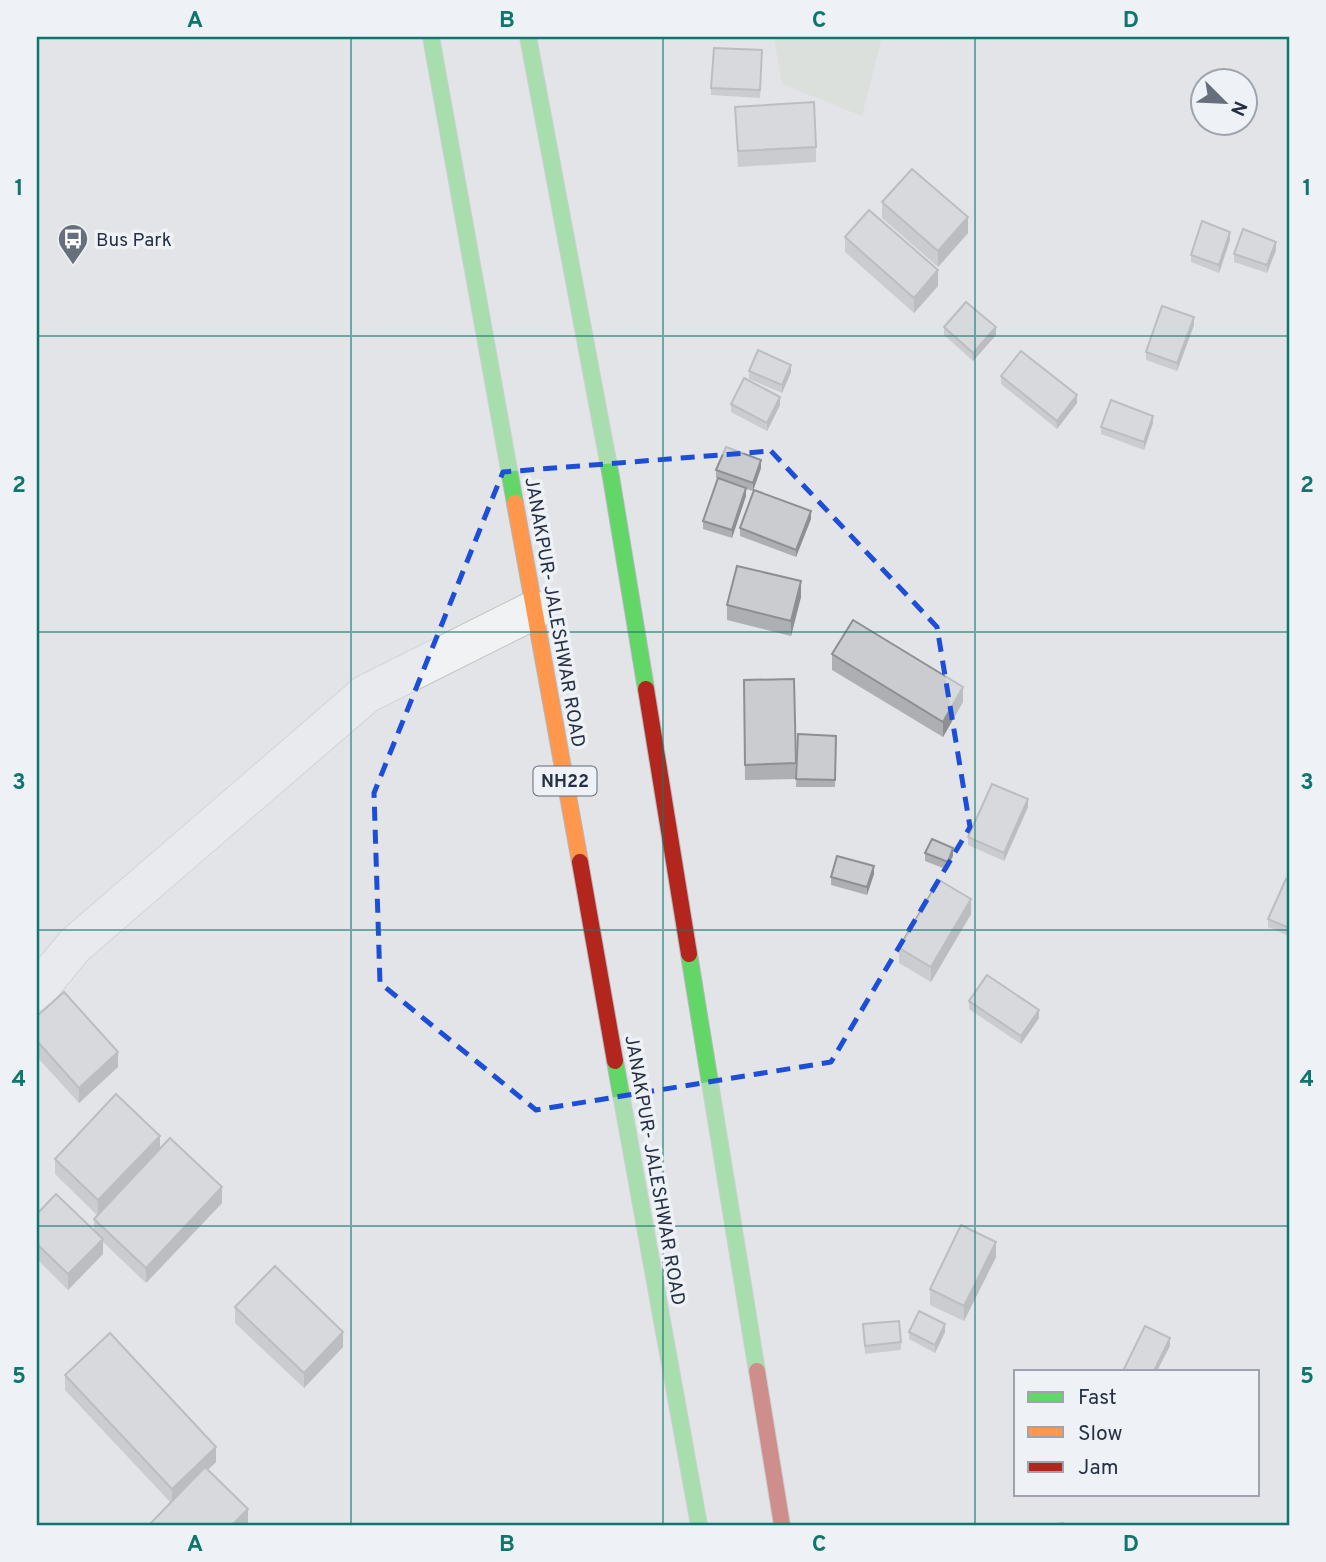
<svg xmlns="http://www.w3.org/2000/svg" width="1326" height="1562" font-family="Overpass,sans-serif">
<style>
.green{fill:#d2dcd1}
.lines{fill:none;stroke-linecap:round;stroke-linejoin:round}
.street-casing{stroke:#c0c2c5;stroke-width:40}
.fast-casing{stroke:#b4b7bc;stroke-width:18}
.slow-casing{stroke:#b4b7bc;stroke-width:18}
.jam-casing{stroke:#b4b7bc;stroke-width:18}
.street{stroke:#f1f2f3;stroke-width:38}
.fast{stroke:#63d668;stroke-width:16}
.slow{stroke:#ff974d;stroke-width:16}
.jam{stroke:#b3261e;stroke-width:16}
.wall{fill:#aeafb3}
.shaded-wall{fill:#8d8f92}
.building{fill:#caccd0;stroke:#8d8f92;stroke-width:2}
.marked{fill:none;stroke:#1d4ed8;stroke-width:5;stroke-dasharray:14 9;stroke-linejoin:round}
.grid{fill:none;stroke:#0f766e;stroke-width:2;stroke-opacity:0.55}
.labels{text-anchor:middle;stroke-width:7;stroke-linejoin:round;paint-order:stroke}
.shield{fill:#eef2f7;stroke:#626a79;stroke-width:2}
.shield-label{font-size:18px;font-weight:bold;fill:#263043}
.poi-label{font-size:19px;fill:#263043;stroke:#eef2f7;text-anchor:start}
.street-label{font-size:19px;fill:#263043;stroke:#eef2f7}
.neatline{fill:none;stroke:#0f766e;stroke-width:2.5}
.grid-label{font-size:23px;text-anchor:middle;font-weight:bold;fill:#0f766e}
</style>
<rect width="100%" height="100%" fill="#e2e4e7"/>
<polygon class="green" points="774,37 882,37 862,116 782,84"/>
<g class="lines">
<g class="street-casing">
<polyline id="street" points="37,991 75,945 366,694 534,610"/>
</g>
<g class="fast-casing">
<g id="fast">
<polyline points="431,37 515,503"/>
<polyline points="528,37 611,477 646,689"/>
<polyline points="689,954 757,1371"/>
<polyline points="615,1061 699,1525"/>
</g>
</g>
<g class="slow-casing">
<polyline id="slow" points="515,503 580,862"/>
</g>
<g class="jam-casing">
<g id="jam">
<polyline points="646,689 689,954"/>
<polyline points="580,862 615,1061"/>
<polyline points="757,1371 782,1525"/>
</g>
</g>
<use href="#street" class="street"/>
<use href="#fast" class="fast"/>
<use href="#slow" class="slow"/>
<use href="#jam" class="jam"/>
</g>
<g class="wall">
<polygon points="762,50 760,98 711,95 711,88"/>
<polygon points="735,107 816,147 816,162 738,167"/>
<polygon points="882,202 968,233 938,267 882,218"/>
<polygon points="845,237 938,286 914,313 845,252"/>
<polygon points="1230,240 1219,273 1191,262 1191,255"/>
<polygon points="1276,250 1267,273 1234,262 1234,254"/>
<polygon points="1194,325 1177,371 1146,360 1146,352"/>
<polygon points="944,327 996,335 973,361 944,335"/>
<polygon points="749,371 791,372 782,393 749,379"/>
<polygon points="1001,376 1077,403 1057,429 1001,384"/>
<polygon points="731,404 780,405 767,431 731,412"/>
<polygon points="1153,423 1144,450 1101,434 1101,427"/>
<polygon points="761,468 753,491 746,489 746,496 732,538 703,529 703,521 720,479 716,478 716,470"/>
<polygon points="811,519 796,557 740,536 740,528"/>
<polygon points="801,597 791,636 727,620 727,605"/>
<polygon points="832,654 963,702 943,737 832,670"/>
<polygon points="794,679 796,779 745,780 744,680"/>
<polygon points="798,734 836,736 835,787 796,787"/>
<polygon points="1028,807 1004,861 968,845 968,837"/>
<polygon points="925,853 953,856 948,870 925,861"/>
<polygon points="874,874 867,895 831,885 831,877"/>
<polygon points="1289,881 1289,936 1268,927 1268,919"/>
<polygon points="971,914 931,982 899,963 899,948"/>
<polygon points="969,1001 1039,1018 1021,1044 969,1009"/>
<polygon points="37,1016 118,1067 79,1103 37,1057"/>
<polygon points="160,1148 222,1203 146,1283 103,1242 103,1254 68,1290 37,1259 37,1214 94,1231 94,1219 97,1215 55,1174 55,1159"/>
<polygon points="996,1257 964,1321 930,1305 930,1289"/>
<polygon points="235,1307 343,1347 304,1388 235,1323"/>
<polygon points="863,1324 901,1342 901,1350 865,1354"/>
<polygon points="909,1332 945,1332 935,1353 909,1339"/>
<polygon points="65,1375 216,1462 208,1470 248,1525 171,1503 65,1390"/>
</g>
<g class="shaded-wall">
<polygon points="968,217 968,233 938,267 938,251"/>
<polygon points="1230,232 1230,240 1219,273 1219,265"/>
<polygon points="1276,242 1276,250 1267,273 1267,265"/>
<polygon points="938,270 938,286 914,313 914,298"/>
<polygon points="1194,317 1194,325 1177,371 1177,363"/>
<polygon points="996,327 996,335 973,361 973,353"/>
<polygon points="791,365 791,372 782,393 782,385"/>
<polygon points="1077,395 1077,403 1057,429 1057,421"/>
<polygon points="780,397 780,405 767,431 767,423"/>
<polygon points="1153,416 1153,423 1144,450 1144,442"/>
<polygon points="761,460 761,468 753,491 753,483"/>
<polygon points="746,488 746,496 732,538 732,530"/>
<polygon points="811,511 811,519 796,557 796,550"/>
<polygon points="801,581 801,597 791,636 791,621"/>
<polygon points="963,687 963,702 943,737 943,722"/>
<polygon points="1028,799 1028,807 1004,861 1004,853"/>
<polygon points="953,848 953,856 948,870 948,862"/>
<polygon points="874,866 874,874 867,895 867,887"/>
<polygon points="971,899 971,914 931,982 931,967"/>
<polygon points="1039,1010 1039,1018 1021,1044 1021,1036"/>
<polygon points="118,1052 118,1067 79,1103 79,1088"/>
<polygon points="160,1136 160,1151 98,1216 98,1200"/>
<polygon points="222,1187 222,1203 146,1283 146,1268"/>
<polygon points="103,1239 103,1254 68,1290 68,1274"/>
<polygon points="996,1242 996,1257 964,1321 964,1306"/>
<polygon points="945,1324 945,1332 935,1353 935,1345"/>
<polygon points="343,1332 343,1347 304,1388 304,1373"/>
<polygon points="1170,1338 1170,1346 1157,1371 1154,1371"/>
<polygon points="216,1447 216,1462 172,1504 172,1489"/>
<polygon points="248,1509 248,1525 232,1525"/>
</g>
<g class="building">
<polygon points="714,48 762,50 760,90 711,88"/>
<polygon points="814,102 816,147 738,151 735,107"/>
<polygon points="912,169 968,217 938,251 882,202"/>
<polygon points="869,210 938,270 914,298 845,237"/>
<polygon points="1202,221 1230,232 1219,265 1191,255"/>
<polygon points="1243,229 1276,242 1267,265 1234,254"/>
<polygon points="966,302 996,327 973,353 944,327"/>
<polygon points="1162,306 1194,317 1177,363 1146,352"/>
<polygon points="758,350 791,365 782,385 749,371"/>
<polygon points="1021,351 1077,395 1057,421 1001,376"/>
<polygon points="744,378 780,397 767,423 731,404"/>
<polygon points="1111,400 1153,416 1144,442 1101,427"/>
<polygon points="726,447 761,460 753,483 716,470"/>
<polygon points="718,478 746,488 732,530 703,521"/>
<polygon points="754,490 811,511 796,550 740,528"/>
<polygon points="737,566 801,581 791,621 727,605"/>
<polygon points="853,620 963,687 943,722 832,654"/>
<polygon points="794,679 796,763 745,765 744,680"/>
<polygon points="798,734 836,736 835,780 796,779"/>
<polygon points="992,784 1028,799 1004,853 968,837"/>
<polygon points="932,839 953,848 948,862 925,853"/>
<polygon points="837,856 874,866 867,887 831,877"/>
<polygon points="1286,879 1289,881 1289,928 1268,919"/>
<polygon points="939,880 971,899 931,967 899,948"/>
<polygon points="987,975 1039,1010 1021,1036 969,1001"/>
<polygon points="64,992 118,1052 79,1088 37,1041 37,1016"/>
<polygon points="116,1094 160,1136 98,1200 55,1159"/>
<polygon points="170,1138 222,1187 146,1268 94,1219"/>
<polygon points="56,1194 103,1239 68,1274 37,1244 37,1214"/>
<polygon points="961,1225 996,1242 964,1306 930,1289"/>
<polygon points="275,1266 343,1332 304,1373 235,1307"/>
<polygon points="919,1311 945,1324 935,1345 909,1332"/>
<polygon points="899,1321 901,1342 865,1346 863,1324"/>
<polygon points="1145,1326 1170,1338 1154,1371 1123,1371"/>
<polygon points="110,1333 216,1447 172,1489 65,1375"/>
<polygon points="205,1467 248,1509 232,1525 149,1525"/>
<polygon points="1063,1523 1064,1525 1050,1525"/>
</g>
<path d="M0 0H1326V1562H0ZM771 451 937 627 970 827 831 1062 536 1110 380 983 374 793 503 472Z" fill="#e2e4e7" fill-opacity=".55" fill-rule="evenodd"/>
<path class="marked" d="M771 451 937 627 970 827 831 1062 536 1110 380 983 374 793 503 472Z"/>
<path class="grid" d="M351 37V1525M663 37V1525M975 37V1525M37 336H1289M37 632H1289M37 930H1289M37 1226H1289"/>
<defs>
<g id="bus-pin" transform="scale(1.575)"><path d="M0 17L-7.5 6A9.5 9.5 0 1 1 7.5 6Z" fill="#686f7c" stroke="#eef2f7"/><path d="M-5-6H5V4H4V6H2V4H-2V6H-4V4H-5ZM-3.5-4V0h7V-4ZM-3.5 1.2v1.5H-2V1.2ZM2 1.2v1.5H3.5V1.2Z" fill="#fff"/></g>
</defs>
<g fill-rule="evenodd">
<use href="#bus-pin" x="73" y="239"/>
</g>
<g class="labels">
<rect class="shield" x="533.5" y="766.5" width="63" height="29" rx="5"/>
<g class="shield-label">
<text x="565" y="787">NH22</text>
</g>
<g class="poi-label">
<text x="96" y="246">Bus Park</text>
</g>
<g class="street-label">
<text transform="translate(556 612) rotate(80)" y="7">JANAKPUR- JALESHWAR ROAD</text>
<text transform="translate(656 1170) rotate(80)" y="7">JANAKPUR- JALESHWAR ROAD</text>
</g>
</g>
<rect width="1326" height="1562" fill="none" stroke="#eef2f7" stroke-width="77"/>
<rect x="1014" y="1370" width="245" height="126" fill="#eef2f7" stroke="#9ea4af" stroke-width="2"/>
<rect x="1028" y="1392" width="35" height="10" fill="#63d668" stroke="#9ea4af" stroke-width="2"/>
<text x="1078" y="1404" font-size="21" fill="#263043">Fast</text>
<rect x="1028" y="1427" width="35" height="10" fill="#ff974d" stroke="#9ea4af" stroke-width="2"/>
<text x="1078" y="1440" font-size="21" fill="#263043">Slow</text>
<rect x="1028" y="1462" width="35" height="10" fill="#b3261e" stroke="#9ea4af" stroke-width="2"/>
<text x="1078" y="1474" font-size="21" fill="#263043">Jam</text>
<g transform="translate(1224 102) rotate(114)"><circle r="33" fill="#eef2f7" stroke="#9ea4af" stroke-width="2"/>
<path d="M0-5L12 26L0 18L-12 26Z" fill="#686f7c"/>
<text y="-10" font-size="19" font-weight="bold" text-anchor="middle" fill="#263043">N</text>
</g>
<rect x="38" y="38" width="1250" height="1486" class="neatline"/>
<g class="grid-label">
<text x="195" y="27">A</text>
<text x="507" y="27">B</text>
<text x="819" y="27">C</text>
<text x="1131" y="27">D</text>
<text x="19" y="195">1</text>
<text x="1307" y="195">1</text>
<text x="19" y="492">2</text>
<text x="1307" y="492">2</text>
<text x="19" y="789">3</text>
<text x="1307" y="789">3</text>
<text x="19" y="1086">4</text>
<text x="1307" y="1086">4</text>
<text x="19" y="1383">5</text>
<text x="1307" y="1383">5</text>
<text x="195" y="1551">A</text>
<text x="507" y="1551">B</text>
<text x="819" y="1551">C</text>
<text x="1131" y="1551">D</text>
</g>
</svg>
